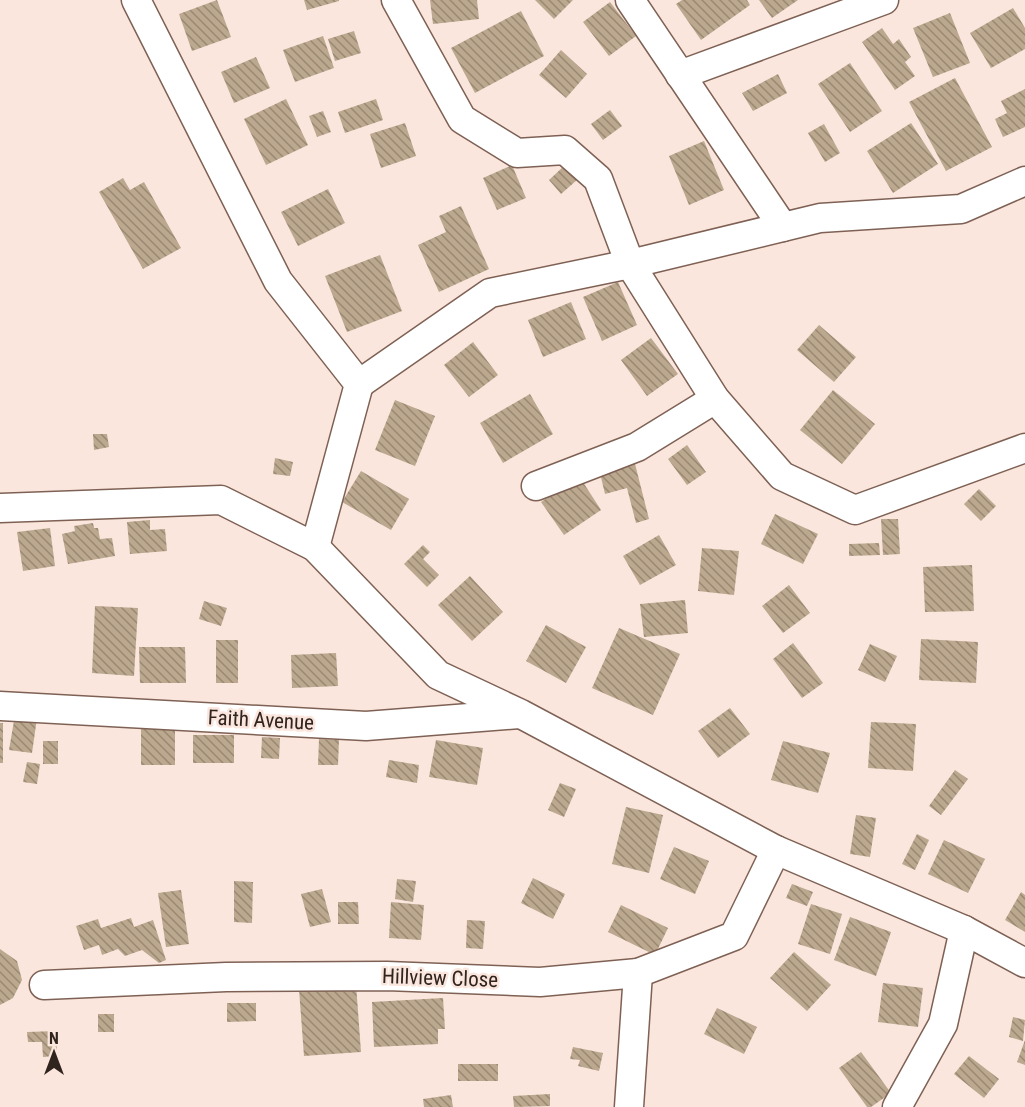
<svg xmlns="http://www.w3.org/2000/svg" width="1025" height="1107" font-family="'Roboto Condensed',sans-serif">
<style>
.building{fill:url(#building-back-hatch)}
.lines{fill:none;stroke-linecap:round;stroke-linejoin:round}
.minor-casing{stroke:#7e6154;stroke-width:31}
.minor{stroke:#fff;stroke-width:28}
.labels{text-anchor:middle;stroke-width:5;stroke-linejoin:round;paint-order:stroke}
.street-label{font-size:21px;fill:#30241e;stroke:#fbe6dd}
</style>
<defs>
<pattern id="building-back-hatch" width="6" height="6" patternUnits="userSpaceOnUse" patternTransform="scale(1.5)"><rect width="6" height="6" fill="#bca88e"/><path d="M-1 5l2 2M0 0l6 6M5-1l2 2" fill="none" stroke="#998973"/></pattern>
</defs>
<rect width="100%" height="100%" fill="#fbe6dd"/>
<g class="building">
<polygon points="217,0 231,37 192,51 179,14"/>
<polygon points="304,0 339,0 339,1 307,10"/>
<polygon points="430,0 477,0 479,19 433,24"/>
<polygon points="535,0 573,0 554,19"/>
<polygon points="682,0 747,0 750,5 701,40 676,4"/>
<polygon points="759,0 798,0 772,18"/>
<polygon points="610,2 636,36 609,56 583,22"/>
<polygon points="1013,8 1025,28 1025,49 991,68 970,33"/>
<polygon points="521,11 544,56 475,93 451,48"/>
<polygon points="950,13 970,63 933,77 913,28"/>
<polygon points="882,28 893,44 899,39 911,57 905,62 915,76 895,90 862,42"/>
<polygon points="354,31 361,53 335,61 328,39"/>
<polygon points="323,36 334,68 295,82 283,50"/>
<polygon points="561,50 587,74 566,98 539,75"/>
<polygon points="256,57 270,88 234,103 221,72"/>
<polygon points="850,63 882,111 850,132 818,84"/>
<polygon points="778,74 787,93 753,111 742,93"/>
<polygon points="955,78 992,147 946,171 909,102"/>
<polygon points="1025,89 1025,127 1003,137 995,119 1007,113 1001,101"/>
<polygon points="286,99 308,145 266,165 244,119"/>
<polygon points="376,99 383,120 345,133 338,112"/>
<polygon points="610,110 622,126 603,140 591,124"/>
<polygon points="323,111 331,132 317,137 309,116"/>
<polygon points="405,123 416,156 381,168 370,134"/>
<polygon points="911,123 938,164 893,193 867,151"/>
<polygon points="824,124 840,153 825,162 808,133"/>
<polygon points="704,141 724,190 689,205 669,156"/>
<polygon points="512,165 526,198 497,210 483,178"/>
<polygon points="564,166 577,180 561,194 549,180"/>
<polygon points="123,178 130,190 144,182 181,248 143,269 99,192"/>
<polygon points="328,189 345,223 298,246 281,212"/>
<polygon points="461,206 489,269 439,292 418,245 446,232 439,216"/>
<polygon points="380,255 402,311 347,332 325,276"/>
<polygon points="618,282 637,325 602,341 583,297"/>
<polygon points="571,302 586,339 543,357 528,320"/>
<polygon points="819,325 856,357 834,382 797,350"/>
<polygon points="651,338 678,374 647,396 621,360"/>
<polygon points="473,342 498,375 469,397 444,365"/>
<polygon points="833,390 875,424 842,464 800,430"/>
<polygon points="530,394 553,434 503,463 480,423"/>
<polygon points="395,400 435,416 415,466 375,450"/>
<polygon points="93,434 107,434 109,447 94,450"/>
<polygon points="687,445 706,472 687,485 668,459"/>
<polygon points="275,458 293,462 290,476 273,474"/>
<polygon points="634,460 649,519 636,523 627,488 605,494 599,469"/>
<polygon points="361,471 409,499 391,530 342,502"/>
<polygon points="579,476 601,510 564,535 541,502"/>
<polygon points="979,489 996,506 981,521 964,504"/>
<polygon points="775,514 818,534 803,564 761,544"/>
<polygon points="881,519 898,519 900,554 883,555"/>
<polygon points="150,520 150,530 165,529 167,551 130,554 127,522"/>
<polygon points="93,523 94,528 98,528 100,539 112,538 115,556 68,564 62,534 75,531 74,526"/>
<polygon points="50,528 55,566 23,571 17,532"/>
<polygon points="659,535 676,565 640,585 623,556"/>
<polygon points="879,543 880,555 849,556 849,544"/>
<polygon points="423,545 430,552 423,559 439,575 427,587 404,564"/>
<polygon points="702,548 739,551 734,595 698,591"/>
<polygon points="972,565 974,611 925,612 923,567"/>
<polygon points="470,576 503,612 472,641 438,605"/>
<polygon points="789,585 810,613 783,633 762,606"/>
<polygon points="685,600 688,633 644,637 640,604"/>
<polygon points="204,601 227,608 221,626 199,619"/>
<polygon points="95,606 138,608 134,676 92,673"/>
<polygon points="546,625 586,647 566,683 526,661"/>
<polygon points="619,628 680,654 653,715 592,688"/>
<polygon points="921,639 978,642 976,683 919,680"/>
<rect x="216" y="640" width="22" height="43"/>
<polygon points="793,643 823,683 802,698 773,659"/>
<polygon points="870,644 897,656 885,682 858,670"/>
<polygon points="139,647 185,647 186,683 140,683"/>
<polygon points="336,653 338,686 292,688 291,655"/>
<polygon points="730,708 750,734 718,758 698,731"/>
<polygon points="15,715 37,718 32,753 9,750"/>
<polygon points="871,722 916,724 913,771 868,768"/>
<rect x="0" y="723" width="3" height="40"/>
<rect x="141" y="728" width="34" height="37"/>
<rect x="193" y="735" width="41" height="28"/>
<polygon points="262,737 280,738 279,759 261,758"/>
<polygon points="319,739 339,740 338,765 318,765"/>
<polygon points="436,740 483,748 477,785 429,777"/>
<rect x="43" y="741" width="15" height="23"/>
<polygon points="783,741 830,753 818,793 771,780"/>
<polygon points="389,760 419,765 417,783 386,777"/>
<polygon points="27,762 40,764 37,784 23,782"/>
<polygon points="955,770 968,779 941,815 929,806"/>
<polygon points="560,783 576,789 564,817 548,810"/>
<polygon points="626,807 663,815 649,873 612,864"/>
<polygon points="856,815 876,818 870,857 850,854"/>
<polygon points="917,834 929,840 915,870 902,864"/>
<polygon points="944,840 985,859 968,893 928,874"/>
<polygon points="674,847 709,861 695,894 660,879"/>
<polygon points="533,878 565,894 553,919 521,903"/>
<polygon points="397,879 416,881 413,902 395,899"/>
<polygon points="234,881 253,882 252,923 234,922"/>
<polygon points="792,884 813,892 807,906 786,898"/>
<polygon points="322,889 331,922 310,927 301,894"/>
<polygon points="181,890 189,944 166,947 158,893"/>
<polygon points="1021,892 1025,895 1025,932 1005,920"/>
<polygon points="338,902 358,902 359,924 338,924"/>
<polygon points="391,902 424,905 421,940 389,938"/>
<polygon points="811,904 842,914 830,954 798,944"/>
<polygon points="621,905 668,928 655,955 608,932"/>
<polygon points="850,917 891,932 876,976 834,960"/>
<polygon points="131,918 134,927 153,920 166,960 159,963 142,950 125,956 118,949 102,955 99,945 84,950 76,926 98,919 101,928"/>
<polygon points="467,920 485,921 483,949 466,948"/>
<polygon points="0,949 17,961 22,980 13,998 0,1005"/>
<polygon points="794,952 831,985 807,1011 770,978"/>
<polygon points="883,983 923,988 918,1027 878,1022"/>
<polygon points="356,984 361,1052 304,1056 299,989"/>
<polygon points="443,998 445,1029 438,1029 438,1044 374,1047 372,1002"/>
<polygon points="227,1003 256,1003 256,1021 227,1022"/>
<polygon points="717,1008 757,1027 744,1054 704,1034"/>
<rect x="98" y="1014" width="16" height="18"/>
<polygon points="1013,1017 1025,1020 1023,1041 1009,1037"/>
<polygon points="56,1031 57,1056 43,1057 42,1042 28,1042 27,1032"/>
<polygon points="1025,1040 1025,1065 1017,1062"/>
<polygon points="573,1047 603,1053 599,1071 578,1066 580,1060 570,1059"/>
<polygon points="861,1052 891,1093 871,1107 867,1107 839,1068"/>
<polygon points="969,1056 999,1079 984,1098 954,1074"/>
<rect x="458" y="1064" width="40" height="17"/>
<polygon points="550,1094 550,1106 514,1107 513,1096"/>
<polygon points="451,1095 453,1107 424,1107 423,1099"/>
</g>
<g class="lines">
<g class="minor-casing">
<g id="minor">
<polyline points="136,0 278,281 359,384 315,547"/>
<polyline points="396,0 462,119 517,153 565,150 598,179 630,264 715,399 782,476 855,510 1025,448"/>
<polyline points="630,0 783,227"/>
<polyline points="680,75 884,0"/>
<polyline points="359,384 490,293 630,264 820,218 961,209 1025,181"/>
<polyline points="536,486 637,447 715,399"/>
<polyline points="0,508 221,500 315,547 438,675 521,714 776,850 964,930 1025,963"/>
<polyline points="0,706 366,726 519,714"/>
<polyline points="44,985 226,977 387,976 540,982 638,973 734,936 776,850"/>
<polyline points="629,1107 638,973"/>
<polyline points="897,1107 943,1024 964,930"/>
</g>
</g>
<use href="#minor" class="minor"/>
</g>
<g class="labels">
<g class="street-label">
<text transform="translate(261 720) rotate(3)" y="7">Faith Avenue</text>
<text transform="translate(440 978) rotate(2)" y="7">Hillview Close</text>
</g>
</g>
<g transform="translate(54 1053)" stroke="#fbe6dd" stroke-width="4.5" paint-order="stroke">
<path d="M0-4.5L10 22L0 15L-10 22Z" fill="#30241e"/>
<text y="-9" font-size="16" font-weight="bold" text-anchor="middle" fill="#30241e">N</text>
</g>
</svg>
